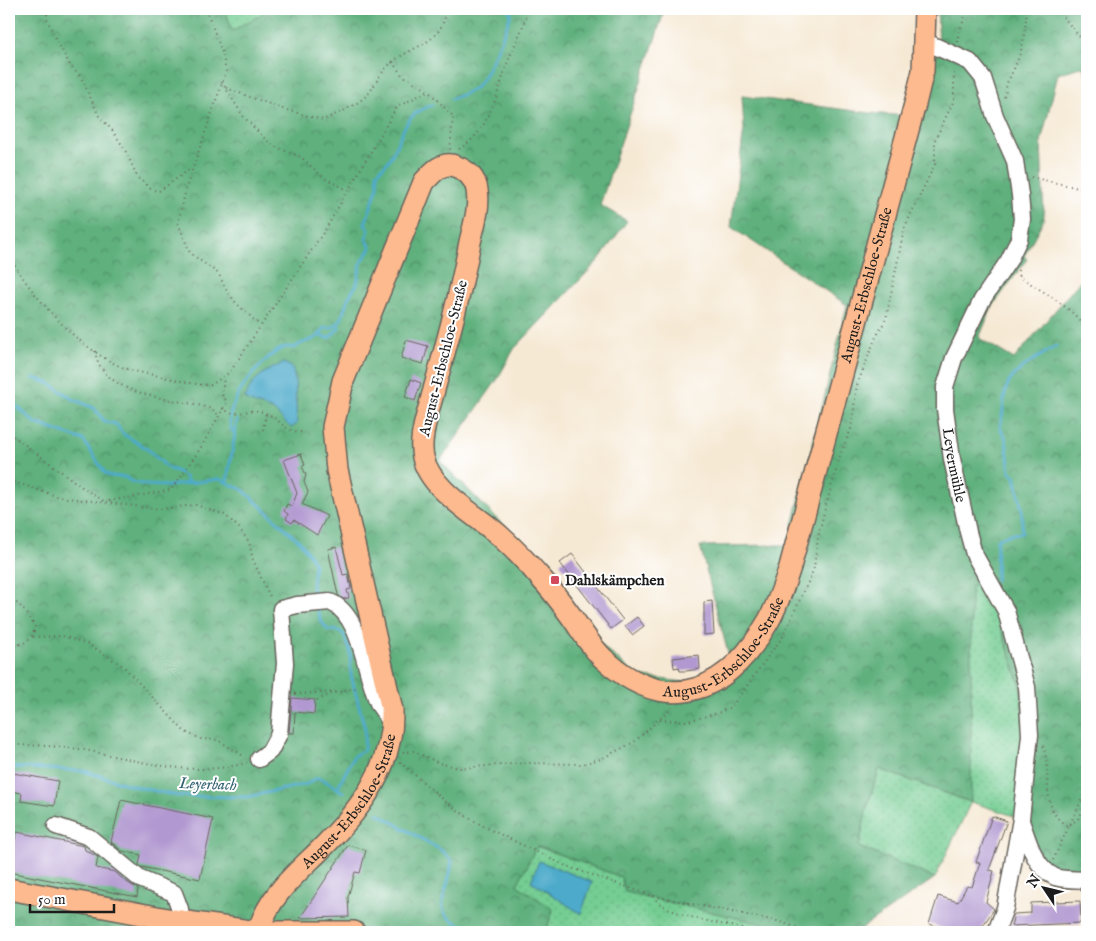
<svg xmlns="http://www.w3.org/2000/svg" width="1096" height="941" font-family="'IM FELL English',serif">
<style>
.grass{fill:url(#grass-dots);stroke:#487458}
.forest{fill:url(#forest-crowns);stroke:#3e664c}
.water{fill:#4daacb;stroke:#346374}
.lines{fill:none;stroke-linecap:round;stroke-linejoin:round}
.stream{stroke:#4daacb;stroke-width:3}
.building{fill:#b198d0}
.minor-casing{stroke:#68645c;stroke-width:19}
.major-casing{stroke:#68645c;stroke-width:24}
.path{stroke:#68645c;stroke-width:2;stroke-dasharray:1 4;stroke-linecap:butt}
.minor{stroke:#fff;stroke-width:16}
.major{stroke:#fcba8e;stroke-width:21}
.poi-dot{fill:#d1495b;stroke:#fff;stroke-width:2}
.labels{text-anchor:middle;stroke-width:4;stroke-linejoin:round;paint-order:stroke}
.street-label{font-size:15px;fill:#1c1c1c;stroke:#fff}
.poi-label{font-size:15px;font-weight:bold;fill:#1c1c1c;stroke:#fff;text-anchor:start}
.water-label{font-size:16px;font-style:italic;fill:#346374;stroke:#fff}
</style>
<defs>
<pattern id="grass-dots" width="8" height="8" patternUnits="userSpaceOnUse" patternTransform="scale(1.25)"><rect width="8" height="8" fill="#74cd93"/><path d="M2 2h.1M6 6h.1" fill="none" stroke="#64af7e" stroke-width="1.8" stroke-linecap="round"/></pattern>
<pattern id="forest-crowns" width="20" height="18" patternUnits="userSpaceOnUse" patternTransform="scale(1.25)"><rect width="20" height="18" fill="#5fb07d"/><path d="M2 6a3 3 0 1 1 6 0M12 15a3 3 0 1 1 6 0" fill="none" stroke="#4e8e66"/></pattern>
</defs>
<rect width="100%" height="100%" fill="#fff"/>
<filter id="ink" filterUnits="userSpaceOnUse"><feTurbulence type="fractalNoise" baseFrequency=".02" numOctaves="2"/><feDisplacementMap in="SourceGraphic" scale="10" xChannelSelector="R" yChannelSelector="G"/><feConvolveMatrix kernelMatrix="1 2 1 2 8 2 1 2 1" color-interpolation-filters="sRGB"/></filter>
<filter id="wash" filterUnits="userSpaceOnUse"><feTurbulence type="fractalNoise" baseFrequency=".0096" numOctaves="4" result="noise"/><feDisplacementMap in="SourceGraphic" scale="20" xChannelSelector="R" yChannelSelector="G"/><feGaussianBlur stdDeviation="1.12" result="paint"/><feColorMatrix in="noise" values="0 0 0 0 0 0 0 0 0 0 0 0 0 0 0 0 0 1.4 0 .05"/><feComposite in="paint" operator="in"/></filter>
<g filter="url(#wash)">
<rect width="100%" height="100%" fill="#f6e9d4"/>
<g class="grass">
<polygon points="225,9 271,9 232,31"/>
<polygon points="970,586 979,586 995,611 1021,687 1024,734 1017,817 971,802 935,878 859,847 866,811 879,769 970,802"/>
<polygon points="536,846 622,877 780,928 785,932 551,932 517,885"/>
</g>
<polygon class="forest" points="9,9 225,9 232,31 271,9 665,9 600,205 627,221 598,261 514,349 497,380 440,461 515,537 592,637 637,676 691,683 730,661 700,546 788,545 847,305 731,227 744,129 742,96 870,113 918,117 939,43 937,9 1087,9 1087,76 1083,66 1058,74 1041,142 1044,219 1024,256 1027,259 992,307 979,338 1014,359 1087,273 1087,871 1085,880 1041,865 1017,817 1024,734 1021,687 995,611 979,586 971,586 971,802 879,769 866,811 859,847 935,878 856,932 785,932 780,928 625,892 621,877 537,846 517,885 553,909 547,929 551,932 9,932"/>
<g class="water">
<path d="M284 363 292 367 295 379 297 424 291 428 273 410 250 402 245 398C252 378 266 370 284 363Z"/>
<polygon points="539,861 592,882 581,914 531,881"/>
</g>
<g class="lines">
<g class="stream">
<path d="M451 99C459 96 469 93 476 87 487 77 507 28 511 13L508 9"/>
<polyline points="321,336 329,338 339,328 338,324"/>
<polyline points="33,378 49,383 73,399 94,408 105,422 116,424 123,434 146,448 168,468 180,473"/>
<polyline points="9,399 35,423 83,440 105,473 110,476 125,477 132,482 147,485 167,486 219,479 243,490 300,542 311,557 314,563 312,587 314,599"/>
<polyline points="235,434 237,420"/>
<polyline points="184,476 189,483"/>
<path d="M227 481 235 434C214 414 262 356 283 348 287 346 290 347 294 348 305 339 319 342 324 328H332L341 320 348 298 357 284 361 263 371 248 366 239 369 230 365 224 378 186 377 173C381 168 387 164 390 158 404 134 402 115 432 105"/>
<path d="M996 580 997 539 1011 534 1022 533V509L1015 476 1010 472 1006 439 1000 428C1003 416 1003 405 1005 393 1009 370 1039 358 1056 346"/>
<polyline points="317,608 321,621 328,630 339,631 344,635 350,650 351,675 365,729 364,750 354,756 338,787"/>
<polyline points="9,767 84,771 133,786 178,796 247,797 307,784 317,778 324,780 343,792"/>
<path d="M377 813 441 850 452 861C447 904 423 913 479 932"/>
</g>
</g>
<g id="blocks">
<g class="building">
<polygon points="406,340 428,346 423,364 401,358"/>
<polygon points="411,379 421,383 415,401 405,397"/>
<polygon points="301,454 305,465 302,466 306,475 304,482 308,492 302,504 327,516 317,535 294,520 292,523 286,519 288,514 284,511 287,504 292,506 297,493 284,460"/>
<polygon points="336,547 343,575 348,574 351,589 347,590 349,598 343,599 338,595 328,549"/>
<polygon points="572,554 623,620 611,629 560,563"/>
<polygon points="712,601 714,634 704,635 704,602"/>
<polygon points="637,617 644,626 632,635 625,626"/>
<polygon points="699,655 700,669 686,671 680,671 679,667 674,668 673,658"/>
<polygon points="292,698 315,700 314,714 295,712 294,733 289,733"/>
<polygon points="13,773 58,781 54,806 21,801 22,793 9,791 9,774"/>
<polygon points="121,800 213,819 200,879 141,867 139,865 141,855 122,851 111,842"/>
<polygon points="992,816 1007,821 989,870 994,871 986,902 994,909 982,927 986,932 956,932 929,924 938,896 958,902 967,886 972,887 980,863 976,862"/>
<polygon points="17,832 84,846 85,850 98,857 96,868 115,872 125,881 138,889 137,897 9,872 9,842 14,843"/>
<polygon points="348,845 366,850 360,873 355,872 348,897 349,917 300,918"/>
<polygon points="1080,901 1081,923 1011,926 1014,914 1031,913 1031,903"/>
</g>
</g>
</g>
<g filter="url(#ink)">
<use href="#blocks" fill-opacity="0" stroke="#68645c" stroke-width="1"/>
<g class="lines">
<g class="minor-casing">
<g id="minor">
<path id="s1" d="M926 42 970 62 983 78 995 116 1015 161 1020 195 1022 219 1019 239 1009 260 982 300 954 358 945 387V409L952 459 968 532 974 554 1006 611 1027 687 1030 735 1021 819 1005 908 996 932"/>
<path d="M259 759 270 751 279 734 285 663 281 609 297 605 330 602C362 615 365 676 379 705 383 711 388 718 392 724"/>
<path d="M1021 821C1028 840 1034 867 1055 877 1063 880 1076 879 1086 880L1087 884"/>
<polyline points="56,826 89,837 140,879 174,893 180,909 180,921"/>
</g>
</g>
<g class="major-casing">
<g id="major">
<polyline points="9,889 173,920 257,932"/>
<path id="s2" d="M258 932C268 898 292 877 316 854 357 814 394 769 392 710L337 470 333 427 343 381 424 182C432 173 442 161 455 166 466 170 475 177 477 190 480 207 474 225 470 242 459 302 442 360 426 419 423 431 420 444 423 457 429 489 478 516 501 537 514 549 527 562 538 575 550 588 561 602 571 616 582 631 592 649 606 661 672 719 730 689 769 620 778 604 784 585 790 567L915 104 923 71 925 9"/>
<polyline points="267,932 354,932"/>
</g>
</g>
<g class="path">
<polyline points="47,9 47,19 56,39 71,67 81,77 99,116 112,130 124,148 138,178 153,190 159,191 189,170 192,169"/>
<polyline points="206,9 223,55 226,72 187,185 178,223 190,253 219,274 225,288 236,303 260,325"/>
<polyline points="1057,9 1087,46"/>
<polyline points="958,42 958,35 968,9"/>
<polyline points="392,62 402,75 427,90"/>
<polyline points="222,82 243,116 265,139 274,146 301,157 324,178 347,190"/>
<path d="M226 88 283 109 323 120C338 113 357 106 369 93 376 84 380 73 389 65 413 43 440 48 447 9"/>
<path d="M1004 97C1007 92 1005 86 1008 81 1023 52 1024 42 1027 9"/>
<path d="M459 149C491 132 498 87 510 56 517 40 524 26 528 9"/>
<polyline points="1031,177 1087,190"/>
<path d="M9 257C35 298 71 341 115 364 129 371 144 373 159 376 177 380 193 385 211 385L230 372 325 230 397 107 428 91 453 116 450 150"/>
<path d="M1018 270 1020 277C1040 290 1079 311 1087 332"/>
<path d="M95 351C103 409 214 395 218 416"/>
<path d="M222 409C225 410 230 413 234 413 246 414 251 407 265 413 282 419 282 432 303 432"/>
<polyline points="263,430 266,413"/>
<polyline points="9,433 86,490 104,501"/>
<polyline points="9,480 59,497 159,509 196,505 225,515 239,528 249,542 253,560 271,599"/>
<polyline points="109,501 171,490 200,449 227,402 221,393 224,383 223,380"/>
<path d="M9 596 22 608 35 626C33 642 23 644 9 647"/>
<polyline points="33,637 62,636 88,644 123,666 185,732 201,739 218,740 245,757"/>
<polyline points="295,694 339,692 359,687"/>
<polyline points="317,700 333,693"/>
<polyline points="660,720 688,721 718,713 732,706 783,636 810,578 814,568 818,537 824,512 841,453 851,429 857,385 875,339 886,319 904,229 935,164 935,140 954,100 954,71"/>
<path d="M9 745C34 745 60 746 85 750 142 761 188 778 247 763"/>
<path d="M1043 746C1053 770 1038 811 1068 826L1078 819 1087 804"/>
<polyline points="403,752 414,751 439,763 460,768 525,763 582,764 601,759 634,742 672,708"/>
<polyline points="400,762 445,801 466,816 485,827 566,866 653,896 777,921 811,932"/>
<polyline points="1053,860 1087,788"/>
<path d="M653 896C667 917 721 923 746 929L749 932"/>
</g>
<use href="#minor" class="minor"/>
<use href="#major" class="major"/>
</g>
</g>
<rect class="poi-dot" x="550" y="575" width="10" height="10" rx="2.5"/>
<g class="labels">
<g class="street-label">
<text dy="5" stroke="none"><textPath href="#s2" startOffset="1990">August-Erbschloe-Straße</textPath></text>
<text transform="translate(443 358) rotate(-76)" y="5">August-Erbschloe-Straße</text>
<text dy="5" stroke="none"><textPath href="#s1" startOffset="482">Leyermühle</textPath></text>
<text dy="5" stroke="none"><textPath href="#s2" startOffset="1585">August-Erbschloe-Straße</textPath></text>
<text dy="5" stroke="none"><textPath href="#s2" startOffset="162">August-Erbschloe-Straße</textPath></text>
</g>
<g class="poi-label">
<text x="565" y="585">Dahlskämpchen</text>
</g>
<g class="water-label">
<text transform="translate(208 783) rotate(2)" y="6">Leyerbach</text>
</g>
</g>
<rect width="1096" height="941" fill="none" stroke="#fff" stroke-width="30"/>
<g transform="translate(1044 888) rotate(305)" stroke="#ffffff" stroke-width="4" paint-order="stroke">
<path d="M0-4L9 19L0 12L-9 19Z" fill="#1c1c1c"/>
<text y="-8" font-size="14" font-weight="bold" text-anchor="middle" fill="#1c1c1c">N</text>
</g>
<path d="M30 904v8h84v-8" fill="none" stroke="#1c1c1c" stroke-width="2.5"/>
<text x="38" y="904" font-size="15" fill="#1c1c1c" stroke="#ffffff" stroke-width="4" paint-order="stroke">50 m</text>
</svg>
